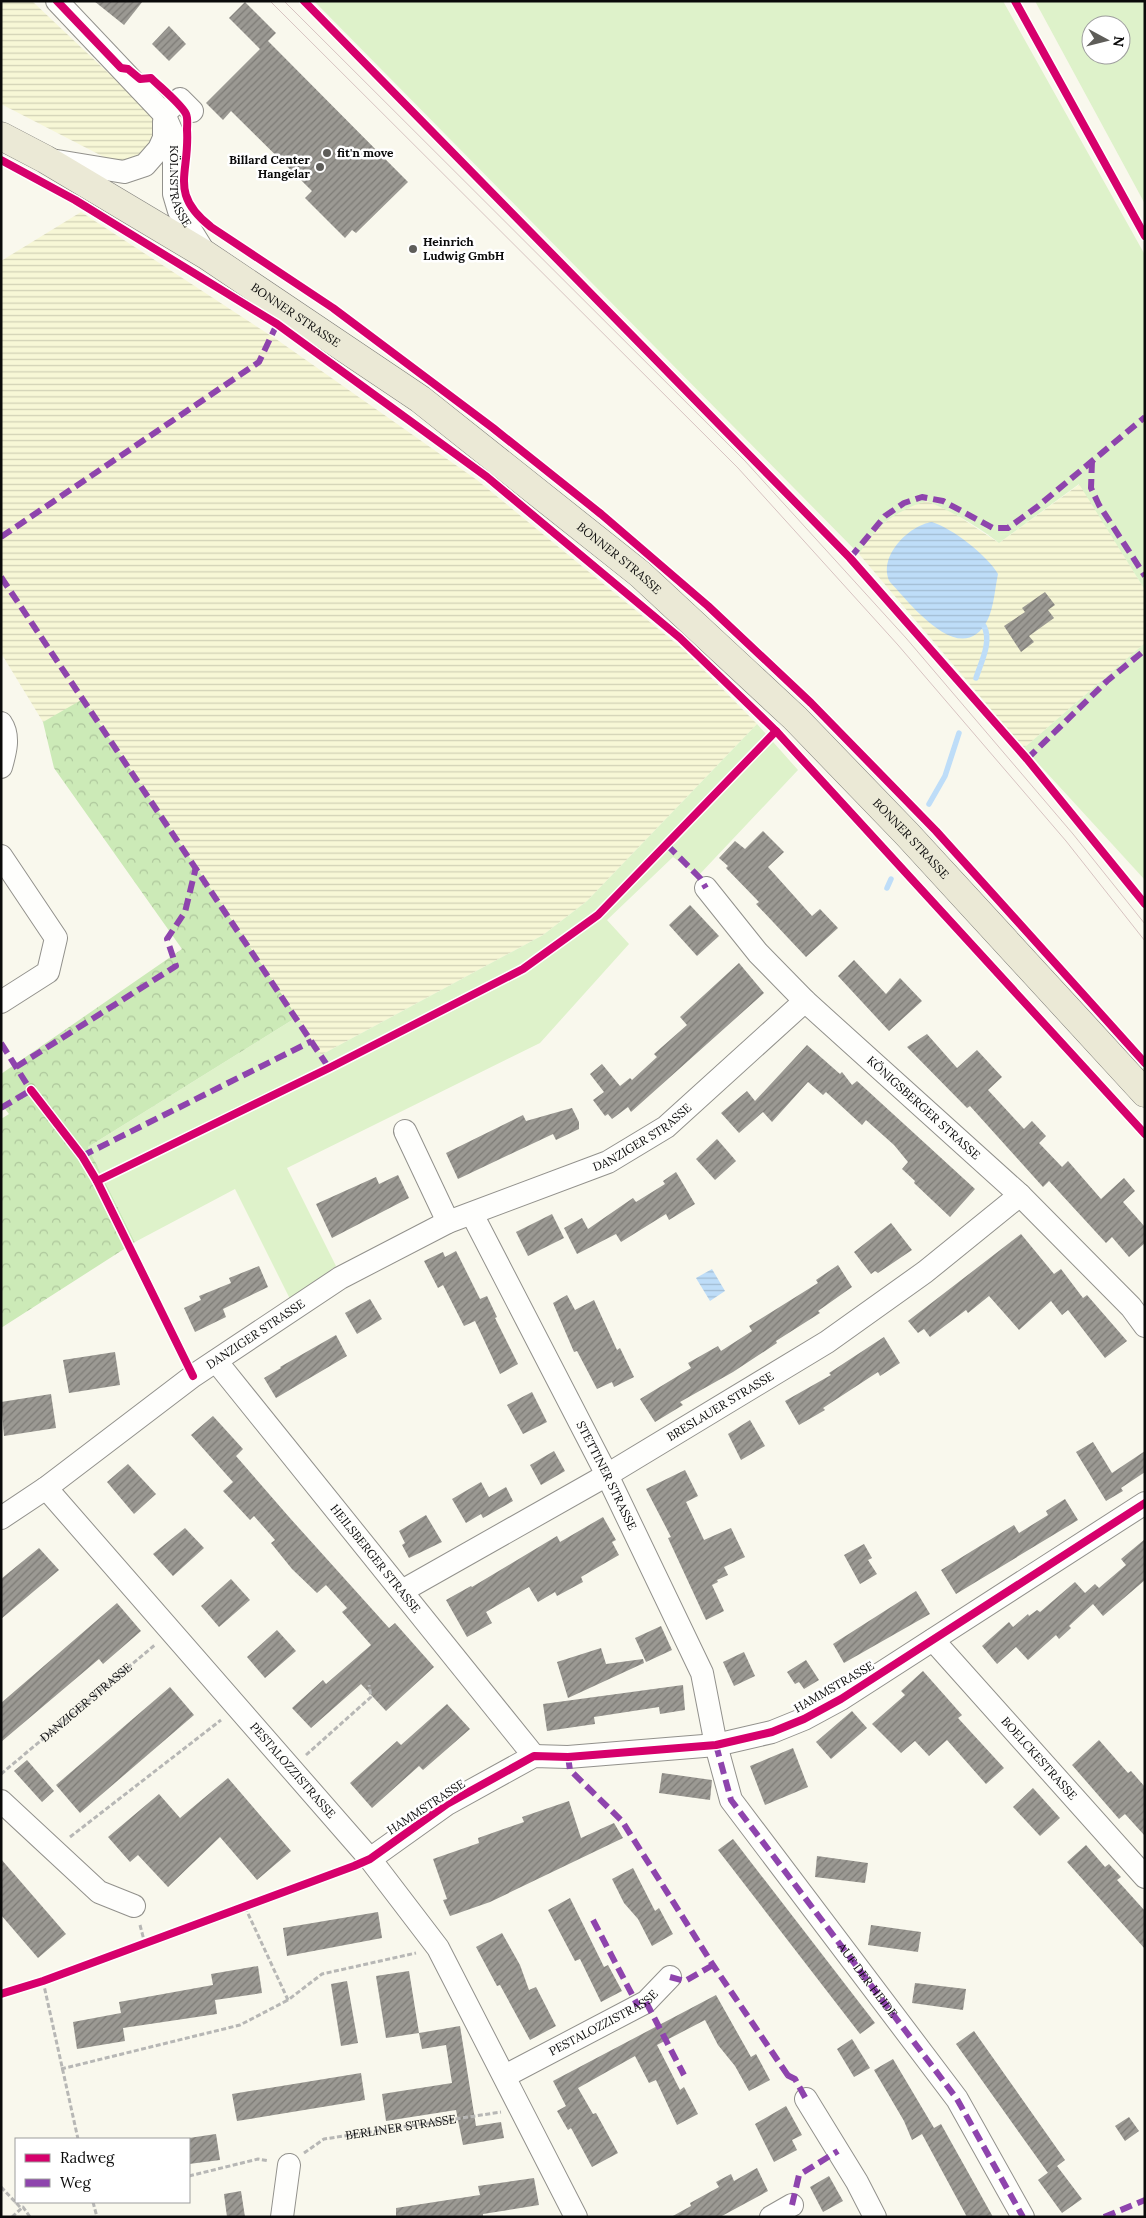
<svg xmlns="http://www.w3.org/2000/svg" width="1146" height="2218" font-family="Lora,serif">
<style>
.farmland{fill:url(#farmland-rules)}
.grass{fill:#def2ca;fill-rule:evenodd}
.forest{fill:url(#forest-crowns)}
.water{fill:url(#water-rules)}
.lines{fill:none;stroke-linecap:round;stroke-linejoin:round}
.stream{stroke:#beddf8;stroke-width:5.5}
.building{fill:url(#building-hatch)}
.minor-casing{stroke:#92918c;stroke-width:24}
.major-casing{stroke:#7f7e7a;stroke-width:29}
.path{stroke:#b7b7b5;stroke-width:3;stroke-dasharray:5 2.5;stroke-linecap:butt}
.minor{stroke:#fefefc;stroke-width:22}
.major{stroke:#ebe9d6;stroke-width:28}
.tram{stroke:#d7c3c1;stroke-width:1}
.quiet{stroke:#8e44ad;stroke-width:6;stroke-dasharray:12 6;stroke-linecap:butt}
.cycleway-casing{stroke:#fff;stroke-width:11}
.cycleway{stroke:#d6006c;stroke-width:8}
.poi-dot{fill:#5e5d59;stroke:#fff;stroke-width:2}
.labels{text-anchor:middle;stroke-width:5;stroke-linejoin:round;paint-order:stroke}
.poi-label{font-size:12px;font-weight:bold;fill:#0a0a0a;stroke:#fff;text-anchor:start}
.street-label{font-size:12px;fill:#0a0a0a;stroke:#fff}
</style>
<defs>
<pattern id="farmland-rules" width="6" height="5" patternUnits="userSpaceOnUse" patternTransform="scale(1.25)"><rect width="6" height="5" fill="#f7f7d6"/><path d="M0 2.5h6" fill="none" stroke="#d2d2b6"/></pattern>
<pattern id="forest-crowns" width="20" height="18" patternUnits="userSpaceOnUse" patternTransform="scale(1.25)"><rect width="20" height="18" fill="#cceab7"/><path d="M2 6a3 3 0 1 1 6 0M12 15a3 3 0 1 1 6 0" fill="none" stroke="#aec79c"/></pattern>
<pattern id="water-rules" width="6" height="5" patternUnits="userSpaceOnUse" patternTransform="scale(1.25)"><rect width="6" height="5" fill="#beddf8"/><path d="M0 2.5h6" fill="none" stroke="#a2bcd3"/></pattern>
<pattern id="building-hatch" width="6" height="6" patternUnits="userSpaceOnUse" patternTransform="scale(1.25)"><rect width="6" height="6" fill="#9b9993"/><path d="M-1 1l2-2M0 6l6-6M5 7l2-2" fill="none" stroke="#7d7b76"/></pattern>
</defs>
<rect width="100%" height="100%" fill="#f9f8ed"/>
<g class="farmland">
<polygon points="1,1 32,1 156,118 156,138 146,154 131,163 104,157 1,104"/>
<polygon points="81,212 276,339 477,480 684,650 757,724 587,901 543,935 321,1055 84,700 43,722 1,653 1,261"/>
<polygon points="1080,484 1145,590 1145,643 1024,748 859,554 870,535 887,521 905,507 927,501 952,512 999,543"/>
</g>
<g class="grass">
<path d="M314 1H1003L1145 255V590L1079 484 999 543C976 525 953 512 927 501 896 510 875 527 859 554Z"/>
<path d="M1035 1H1145V204ZM1091 25H1121V55H1091Z"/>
<polygon points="1145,643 1145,880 1024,748"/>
<polygon points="757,724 798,770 698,876 673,857 607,920 629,944 540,1043 287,1168 336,1266 290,1299 235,1189 135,1242 88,1147 297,1017 321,1055 543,935 587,901"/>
</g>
<polygon class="forest" points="83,699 297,1017 88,1147 135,1242 1,1328 1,1119 9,1114 1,1104 1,1074 182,949 54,768 43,722"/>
<g class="water">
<path d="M932 522C952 528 988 556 998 574 995 588 994 606 988 619 962 672 910 603 890 582 877 557 909 525 932 522Z"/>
<polygon points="712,1269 725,1291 710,1301 696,1278"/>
</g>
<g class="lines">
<g class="stream">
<path d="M976 678C981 662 992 642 984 626"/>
<polyline points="929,804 945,776 959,733"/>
<polyline points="887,888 891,879"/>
</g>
</g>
<g class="building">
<polygon points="94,1 143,1 124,25"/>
<polygon points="245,2 276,33 268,41 408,182 356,233 352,230 345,238 305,198 312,191 231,111 223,120 206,103 260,49 229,18"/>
<polygon points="169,26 186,44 169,61 152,44"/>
<polygon points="1045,592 1055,605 1048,610 1054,618 1029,636 1034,642 1021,652 1004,626 1025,612 1022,608"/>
<polygon points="763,831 784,852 768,867 812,916 820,909 838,928 806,957 756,904 759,902 726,868 728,866 719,858 735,841 745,849"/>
<polygon points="690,905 719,936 697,956 669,925"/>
<polygon points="854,960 886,994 900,978 922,1001 889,1031 838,976"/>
<polygon points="739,963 764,993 631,1112 628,1107 612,1119 608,1114 605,1116 593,1100 604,1092 590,1074 602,1064 620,1086 630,1078 632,1080 657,1057 654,1054 687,1025 680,1017"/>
<polygon points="927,1034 957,1068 977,1050 1002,1077 988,1090 1024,1129 1032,1121 1046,1136 1039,1143 1062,1167 1068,1161 1101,1199 1124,1178 1135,1191 1123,1202 1145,1227 1145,1243 1129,1257 1112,1237 1106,1243 1049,1181 1043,1187 970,1106 967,1108 907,1047"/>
<polygon points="807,1045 840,1074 842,1072 852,1085 857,1081 975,1189 950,1217 914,1183 915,1181 902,1169 908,1162 894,1145 866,1120 862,1125 826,1092 823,1095 808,1082 772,1122 763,1112 739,1133 721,1113 747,1091 755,1101"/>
<polygon points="572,1108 579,1122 579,1129 556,1140 553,1134 458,1179 446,1153 523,1115 526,1121"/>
<polygon points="717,1139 736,1161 715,1180 696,1159"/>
<polygon points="676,1172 695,1204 669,1220 666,1214 621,1242 616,1234 577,1254 564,1228 582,1218 588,1229 633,1198 636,1202 665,1184 663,1181"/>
<polygon points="398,1175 409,1198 332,1238 316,1204 376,1177 379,1184"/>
<polygon points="552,1214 564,1238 528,1256 516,1232"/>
<polygon points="891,1223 912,1250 878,1273 875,1271 871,1274 854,1252"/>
<polygon points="1021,1234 1054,1274 1061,1269 1083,1298 1087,1295 1127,1341 1105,1358 1068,1310 1062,1315 1051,1301 1019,1330 989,1296 968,1313 966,1310 930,1337 924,1329 918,1333 908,1321"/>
<polygon points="456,1251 480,1299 487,1296 497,1317 495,1318 518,1364 500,1374 475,1321 464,1326 443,1285 438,1288 424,1261 443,1252 445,1257"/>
<polygon points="838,1265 852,1287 818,1311 820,1313 776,1341 777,1343 733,1372 680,1402 683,1405 655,1422 640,1399 691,1368 688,1363 718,1346 721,1351 752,1331 749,1326 818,1283 816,1280"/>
<polygon points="259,1266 268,1287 223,1309 226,1317 195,1332 184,1308 201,1300 199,1296 231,1283 229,1278"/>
<polygon points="567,1295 575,1310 594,1300 617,1350 620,1348 634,1377 614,1387 612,1382 597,1389 577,1351 574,1352 553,1303"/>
<polygon points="370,1299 382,1319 357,1334 345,1313"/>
<polygon points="336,1335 347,1356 276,1398 264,1378 281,1368 280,1367"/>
<polygon points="884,1337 900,1363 880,1376 878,1372 823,1408 825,1410 799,1425 785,1401 831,1375 829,1373"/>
<polygon points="115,1352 120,1385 69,1393 63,1360"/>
<polygon points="532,1392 547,1422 523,1434 507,1405"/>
<polygon points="51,1394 56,1428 4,1436 1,1402"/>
<polygon points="213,1416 243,1449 236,1456 289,1517 389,1628 395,1623 434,1667 386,1711 361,1684 311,1728 292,1708 323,1680 326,1684 371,1645 342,1612 347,1608 326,1585 317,1593 292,1569 271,1543 275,1540 254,1516 250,1520 223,1491 233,1482 191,1435"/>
<polygon points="750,1420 765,1446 741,1460 728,1434"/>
<polygon points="1093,1442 1112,1473 1145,1451 1145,1472 1121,1488 1123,1491 1106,1501 1076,1452"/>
<polygon points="554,1451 565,1471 541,1485 530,1465"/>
<polygon points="128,1464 156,1494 134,1514 107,1482"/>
<polygon points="685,1470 698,1496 686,1502 704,1540 731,1528 745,1557 724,1567 728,1575 717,1580 718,1582 712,1585 724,1611 706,1620 668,1538 671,1537 646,1489"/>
<polygon points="481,1482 489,1497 506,1487 513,1501 483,1518 481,1514 466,1523 452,1499"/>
<polygon points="1065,1499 1078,1520 956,1594 941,1570 1014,1525 1019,1533 1048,1515 1046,1511"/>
<polygon points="426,1515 442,1542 409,1558 402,1545 405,1543 399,1531"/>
<polygon points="603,1517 616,1540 612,1542 619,1555 581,1577 583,1582 557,1596 555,1592 538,1602 529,1587 486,1612 492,1623 467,1637 446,1600 471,1586 472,1587 557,1536 560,1542"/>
<polygon points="185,1528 204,1548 173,1576 153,1554"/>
<polygon points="1145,1539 1145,1580 1103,1616 1093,1604 1069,1626 1071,1628 1059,1639 1056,1635 1028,1660 1016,1647 997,1664 982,1646 1009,1622 1013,1627 1028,1614 1029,1616 1037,1610 1040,1612 1075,1582 1085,1593 1095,1584 1099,1588 1126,1565 1121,1559"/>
<polygon points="864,1544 872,1558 868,1560 877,1574 860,1584 844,1555"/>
<polygon points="39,1548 59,1570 1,1619 1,1579"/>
<polygon points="231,1579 250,1600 219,1627 201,1606"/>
<polygon points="916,1591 930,1614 844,1663 833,1644"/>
<polygon points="117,1603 141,1631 103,1664 99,1659 1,1742 1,1703"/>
<polygon points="661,1626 672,1650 646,1662 635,1638"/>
<polygon points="277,1630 296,1651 265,1678 247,1657"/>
<polygon points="601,1648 606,1664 643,1659 644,1663 568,1698 557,1662"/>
<polygon points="744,1652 755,1676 734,1686 723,1662"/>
<polygon points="806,1660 819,1680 804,1689 799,1682 795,1684 787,1672"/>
<polygon points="923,1671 962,1715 958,1718 1004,1768 986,1784 947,1740 929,1756 915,1741 901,1753 872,1724 905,1695 901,1691"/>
<polygon points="683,1685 685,1710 660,1714 659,1707 594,1717 595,1724 547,1731 543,1704"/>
<polygon points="170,1687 194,1715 80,1813 56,1785"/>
<polygon points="447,1704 470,1729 423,1770 419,1766 372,1808 350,1783 397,1741 401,1745"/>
<polygon points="852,1711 867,1728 831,1759 816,1742"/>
<polygon points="1099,1740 1128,1773 1131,1771 1145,1787 1145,1836 1125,1814 1119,1819 1072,1765"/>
<polygon points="793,1748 808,1787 765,1805 750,1766"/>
<polygon points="27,1760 54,1791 42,1802 14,1771"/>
<polygon points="662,1773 712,1780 710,1800 659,1793"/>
<polygon points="228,1778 291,1851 257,1880 220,1837 168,1887 138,1855 130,1862 108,1837 159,1794 180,1818"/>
<polygon points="1033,1788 1060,1818 1040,1836 1013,1807"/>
<polygon points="569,1801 581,1838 614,1823 623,1838 490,1902 450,1916 443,1900 447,1899 433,1859 479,1843 478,1838 524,1822 522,1817"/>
<polygon points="733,1839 875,2023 860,2034 718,1850"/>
<polygon points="1086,1845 1105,1867 1109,1864 1121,1877 1117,1880 1145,1911 1145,1949 1067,1862"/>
<polygon points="817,1856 868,1863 865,1883 815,1877"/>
<polygon points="1,1859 66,1934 38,1958 1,1915"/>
<polygon points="633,1868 655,1911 659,1908 673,1934 652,1946 638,1919 624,1903 612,1879"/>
<polygon points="570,1898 604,1967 608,1965 622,1991 601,2002 580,1959 575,1961 548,1910"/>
<polygon points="378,1912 382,1938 287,1956 283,1928"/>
<polygon points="871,1925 921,1932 918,1952 868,1945"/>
<polygon points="502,1933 520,1965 529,1990 536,1987 556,2026 530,2040 500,1985 497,1986 476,1947"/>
<polygon points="258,1966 262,1993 215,2000 217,2014 123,2028 125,2041 77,2049 73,2022 121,2013 119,2002 213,1985 211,1974"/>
<polygon points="409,1971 419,2033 386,2038 376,1976"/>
<polygon points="347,1981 358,2043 341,2046 331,1984"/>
<polygon points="915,1983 966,1989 963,2010 912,2003"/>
<polygon points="716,1995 751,2057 756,2054 770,2080 749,2091 735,2066 718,2045 705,2020 657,2045 680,2090 684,2087 698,2114 677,2125 656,2080 649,2083 635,2056 578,2088 593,2114 596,2113 618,2153 592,2167 571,2128 568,2130 557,2111 566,2106 553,2081"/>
<polygon points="460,2026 476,2126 501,2122 504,2138 463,2145 456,2110 386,2121 382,2094 452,2083 446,2045 422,2049 419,2033"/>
<polygon points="974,2031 1065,2160 1057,2166 1082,2199 1062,2213 1038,2180 1053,2169 1048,2173 956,2044"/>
<polygon points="852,2039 870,2068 854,2077 837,2049"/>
<polygon points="893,2059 934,2128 941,2124 993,2217 967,2217 922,2134 912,2140 904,2121 874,2070"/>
<polygon points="361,2073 365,2100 237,2121 232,2094"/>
<polygon points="786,2106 802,2135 792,2140 797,2150 774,2162 755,2124"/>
<polygon points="1129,2117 1139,2131 1125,2141 1115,2126"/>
<polygon points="216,2134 220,2160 189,2164 189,2138"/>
<polygon points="757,2168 768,2191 720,2217 671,2217 691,2206 690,2203 719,2187 716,2182 731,2174 734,2181"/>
<polygon points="829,2176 843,2201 823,2212 810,2187"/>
<polygon points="534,2178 539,2205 483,2214 483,2217 396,2217 396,2208 480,2195 478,2186"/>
<polygon points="241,2191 245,2217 227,2217 224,2194"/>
</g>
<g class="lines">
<g class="minor-casing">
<g id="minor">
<path id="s3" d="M57 1 164 114 174 137V194L179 211 206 255"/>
<polyline points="164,114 180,99 192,111"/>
<polyline points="51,160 124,172 145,165 159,149 164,138 164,122"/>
<path d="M1 723C10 736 5 753 1 767"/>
<polyline points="1,856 56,938 48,972 1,1002"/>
<path id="s4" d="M706 888 758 953 805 1001 1020 1195 1131 1307 1145 1326"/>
<polyline points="405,1131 448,1222"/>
<path id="s5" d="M472 1214 607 1475 702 1673 716 1745 731 1800 957 2099 1023 2217"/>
<path id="s6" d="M216 1361 534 1756"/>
<path id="s7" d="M46 1488 370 1859 438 1948 576 2217"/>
<path id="s8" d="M1 1518 46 1488 193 1376 340 1278 448 1222 608 1162 666 1127 805 1001"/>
<path id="s9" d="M402 1591 607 1475 827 1342 925 1272 1020 1195"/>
<path id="s10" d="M933 1640 1145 1877"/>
<polyline points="1,1801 99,1892 134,1906"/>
<polyline points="370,1859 447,1804 534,1756 568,1757 716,1745 772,1732 804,1719 841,1699 1145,1503"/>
<path id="s11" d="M505 2076 646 2002 670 1977"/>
<polyline points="806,2099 857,2182 875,2217"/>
<polyline points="282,2217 289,2165"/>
<polyline points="771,2217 792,2205"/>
</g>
</g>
<g class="major-casing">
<g id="major">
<path id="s12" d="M1 136 45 159 206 255 420 399 640 574 795 718 907 834 1145 1093"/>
</g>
</g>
<g class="path">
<polyline points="306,1755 371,1697 369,1685"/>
<path id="s1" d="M1 1774 156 1644"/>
<polyline points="70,1837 221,1720"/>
<polyline points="245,1907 288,2000 322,1974 416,1953"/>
<polyline points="140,1925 145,1944"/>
<polyline points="43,1981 78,2139"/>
<polyline points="61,2069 240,2025 288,2000"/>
<path id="s2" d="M304 2153 324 2139 501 2112"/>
<polyline points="189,2176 258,2159 269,2161"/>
<polyline points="1,2187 20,2207 23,2207 30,2217"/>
<polyline points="93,2202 97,2217"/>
<polyline points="12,2217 23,2207"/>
</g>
<use href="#minor" class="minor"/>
<use href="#major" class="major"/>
<g class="tram">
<polyline points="270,1 738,468 898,645 1066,841 1145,941"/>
<polyline points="284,1 745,461 906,638 1073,834 1145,924"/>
</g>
<g class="quiet">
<polyline points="1092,461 1091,488 1099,505 1145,576"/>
<polyline points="1,537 259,362 277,324"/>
<polyline points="850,558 885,516 904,503 922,497 943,501 993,528 1008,528 1037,507 1145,417"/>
<polyline points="1,577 329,1068"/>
<polyline points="1027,759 1107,681 1145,650"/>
<polyline points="667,845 700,878 706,888"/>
<polyline points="1,1043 33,1094"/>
<polyline points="16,1067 176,966 167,939 185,912 196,867"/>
<polyline points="1,1108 31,1090"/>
<polyline points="82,1156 312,1041"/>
<polyline points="716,1745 731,1800 957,2099 1023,2217"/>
<polyline points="568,1757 570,1770 622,1821 713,1965 791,2080"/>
<polyline points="593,1920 638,2006"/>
<polyline points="670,1977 685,1981 713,1965"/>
<polyline points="646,2002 684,2075"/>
<polyline points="787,2075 795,2079 806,2099"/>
<polyline points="792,2205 799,2175 838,2151"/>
<polyline points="1104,2217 1145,2200"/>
</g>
<g class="cycleway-casing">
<g id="cycleway">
<path d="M57 1 121 68 128 69 140 79 151 78C160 87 181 104 186 114 188 118 187 126 187 130 190 174 168 193 211 227L333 308 493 428 601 514 708 606 811 703 936 831 1145 1063"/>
<polyline points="304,1 850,558 1027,759 1145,904"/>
<polyline points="1015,1 1145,236"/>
<polyline points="1,160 75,200 277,324 487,477 680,638 776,731 1145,1134"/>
<polyline points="31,1090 82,1156 97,1181 193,1376"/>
<polyline points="97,1181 329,1068 523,969 598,915 776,731"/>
<polyline points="1,1994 43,1981 354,1866 370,1859 447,1804 534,1756 568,1757 716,1745 772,1732 804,1719 841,1699 1145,1503"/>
</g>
</g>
<use href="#cycleway" class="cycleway"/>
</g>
<g class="poi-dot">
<circle cx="327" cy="153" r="5"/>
<circle cx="320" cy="167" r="5"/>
<circle cx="413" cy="249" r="5"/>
</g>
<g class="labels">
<g class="poi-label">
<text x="337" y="157">fit'n move</text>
<text x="310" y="164" text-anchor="end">Billard Center<tspan x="310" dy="14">Hangelar</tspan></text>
<text x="423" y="246">Heinrich<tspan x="423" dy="14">Ludwig GmbH</tspan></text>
</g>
<g class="street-label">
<text dy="4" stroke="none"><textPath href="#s3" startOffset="231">KÖLNSTRASSE</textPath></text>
<text dy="4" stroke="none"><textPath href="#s12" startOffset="345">BONNER STRASSE</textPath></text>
<text dy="4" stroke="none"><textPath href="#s12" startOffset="750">BONNER STRASSE</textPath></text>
<text dy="4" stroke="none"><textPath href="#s12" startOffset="1155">BONNER STRASSE</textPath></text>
<text dy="4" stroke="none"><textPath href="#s4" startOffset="310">KÖNIGSBERGER STRASSE</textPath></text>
<text dy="4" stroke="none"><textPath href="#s8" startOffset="750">DANZIGER STRASSE</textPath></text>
<text dy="4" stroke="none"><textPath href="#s8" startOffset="314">DANZIGER STRASSE</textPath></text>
<text dy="4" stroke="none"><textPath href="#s9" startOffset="368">BRESLAUER STRASSE</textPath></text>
<text dy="4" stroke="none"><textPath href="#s5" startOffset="294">STETTINER STRASSE</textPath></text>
<text dy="4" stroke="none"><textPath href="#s6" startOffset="254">HEILSBERGER STRASSE</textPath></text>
<text transform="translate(834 1687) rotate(-30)" y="4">HAMMSTRASSE</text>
<text dy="4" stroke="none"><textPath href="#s1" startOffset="111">DANZIGER STRASSE</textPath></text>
<text dy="4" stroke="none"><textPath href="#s10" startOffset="159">BOELCKESTRASSE</textPath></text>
<text dy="4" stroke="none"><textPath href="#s7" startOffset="375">PESTALOZZISTRASSE</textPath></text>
<text transform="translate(426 1807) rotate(-33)" y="4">HAMMSTRASSE</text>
<text dy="4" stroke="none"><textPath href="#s5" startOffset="870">AUF DER HEIDE</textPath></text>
<text dy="4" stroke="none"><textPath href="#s11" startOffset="112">PESTALOZZISTRASSE</textPath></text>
<text dy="4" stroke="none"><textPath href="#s2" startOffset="102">BERLINER STRASSE</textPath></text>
</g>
</g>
<rect width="1146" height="2218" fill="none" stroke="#0a0a0a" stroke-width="5"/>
<rect x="15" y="2138" width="175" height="65" fill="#ffffff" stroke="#9d9d9d"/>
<rect x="25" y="2154" width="25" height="8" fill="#d6006c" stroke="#9d9d9d"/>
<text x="60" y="2163" font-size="15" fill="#0a0a0a">Radweg</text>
<rect x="25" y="2179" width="25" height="8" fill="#8e44ad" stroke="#9d9d9d"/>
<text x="60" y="2188" font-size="15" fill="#0a0a0a">Weg</text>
<g transform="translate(1106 40) rotate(97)"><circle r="24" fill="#ffffff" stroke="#9d9d9d"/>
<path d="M0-4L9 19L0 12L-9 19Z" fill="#5e5d59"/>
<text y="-8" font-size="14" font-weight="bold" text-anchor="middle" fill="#0a0a0a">N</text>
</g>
</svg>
